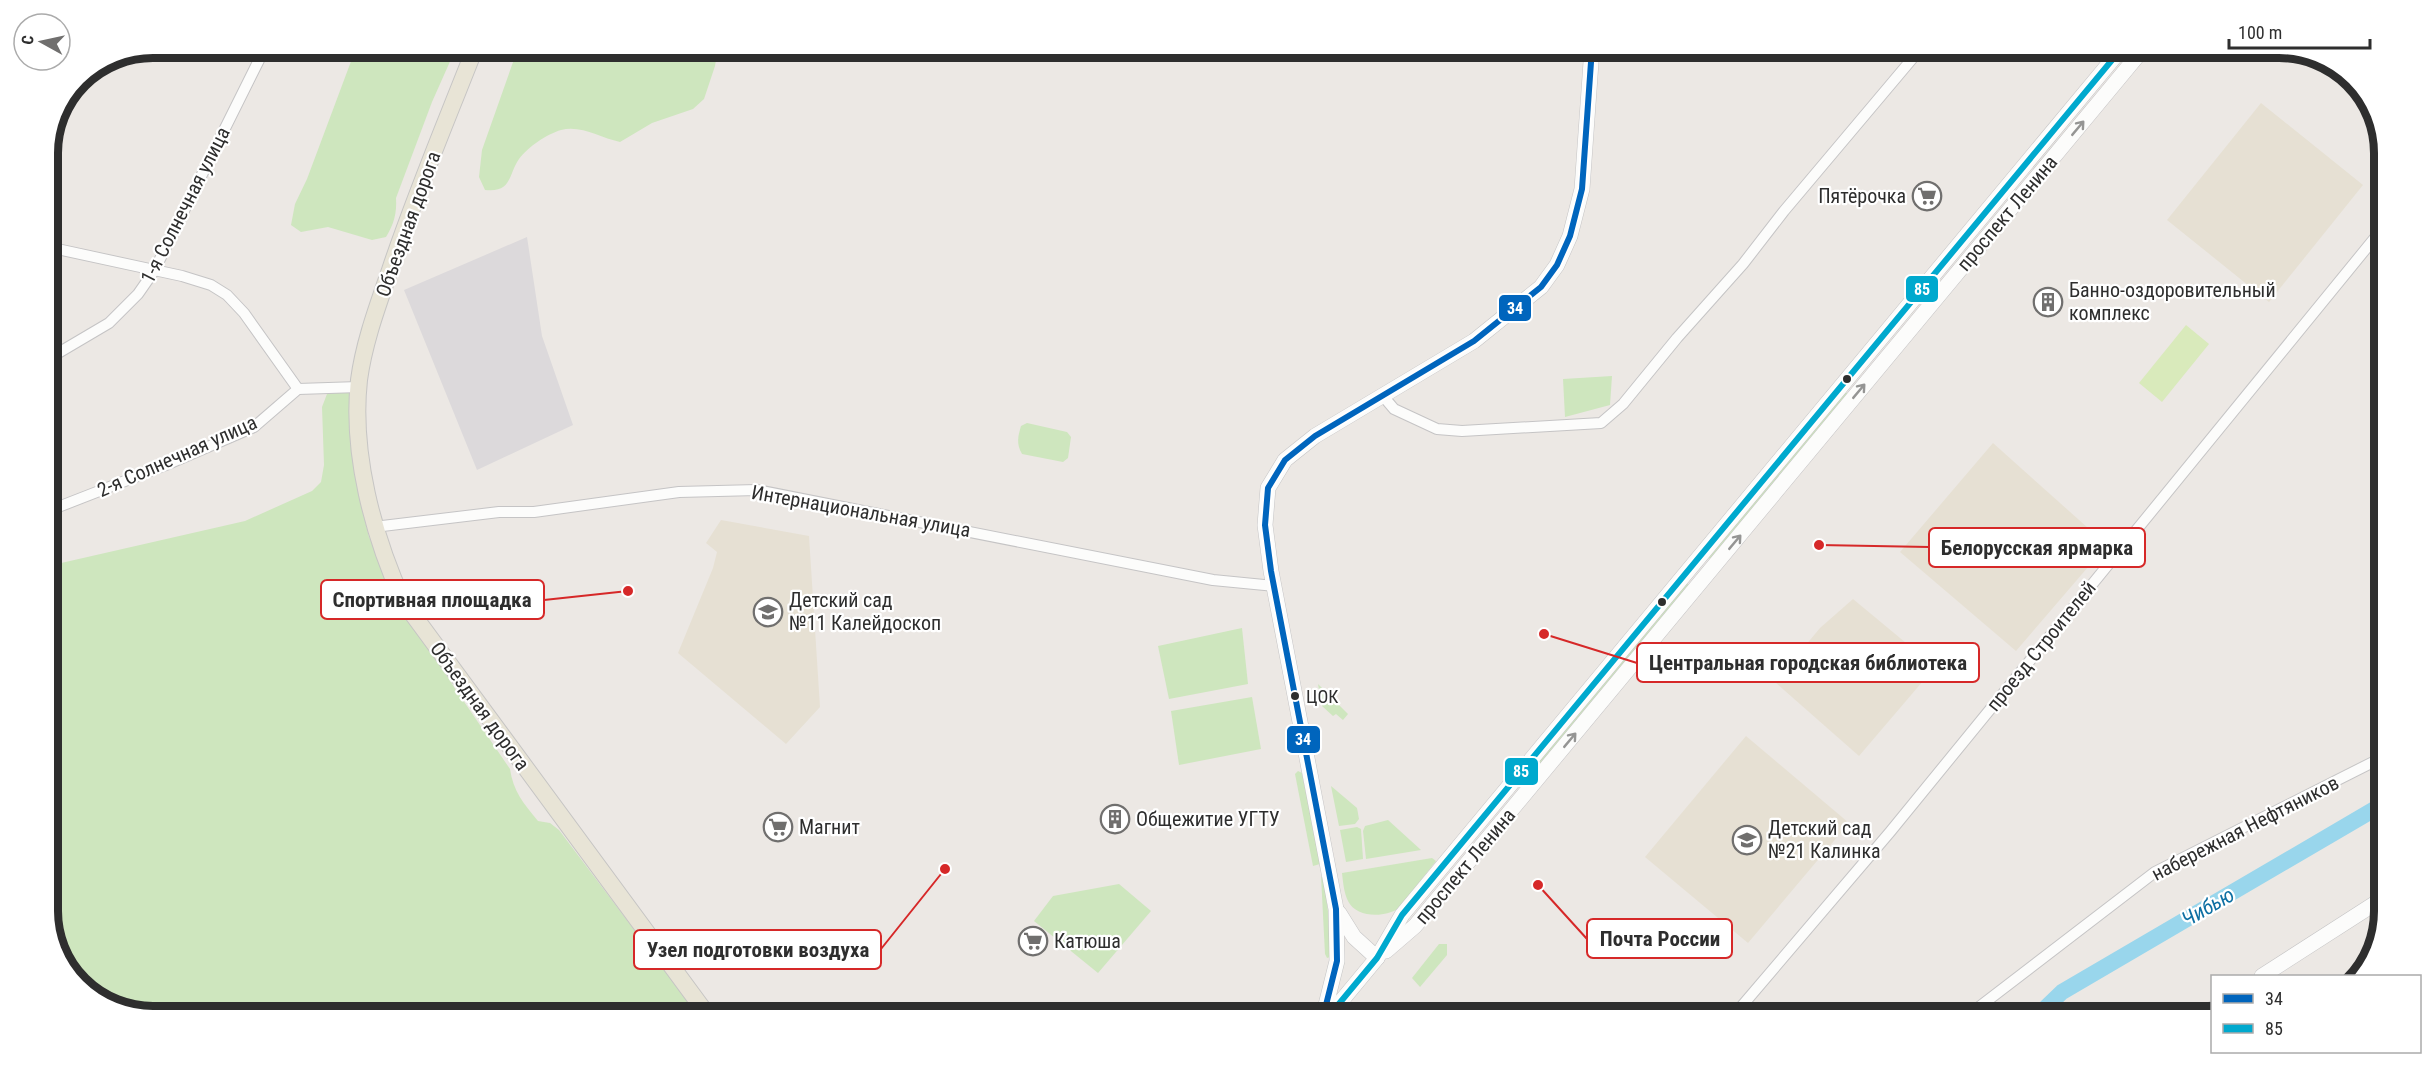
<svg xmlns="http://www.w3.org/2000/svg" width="2433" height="1065" font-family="'Roboto Condensed',sans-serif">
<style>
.industrial{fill:#dcd9db}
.education{fill:#e6e0d3}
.green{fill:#cee6be}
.pitch{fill:#d9eabb}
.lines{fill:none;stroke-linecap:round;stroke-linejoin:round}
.river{stroke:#99d6ec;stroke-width:16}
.minor-casing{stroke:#c5c4c5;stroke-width:12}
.secondary-casing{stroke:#c5c4c5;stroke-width:16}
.primary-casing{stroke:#c6c5c4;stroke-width:18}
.minor{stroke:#fcfcfb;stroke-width:10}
.secondary{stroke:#fcfcfb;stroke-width:15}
.primary{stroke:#e8e4d6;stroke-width:16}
.bus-1-casing{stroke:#fff;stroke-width:10}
.bus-2-casing{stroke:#fff;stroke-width:10}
.bus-1{stroke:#0065bd;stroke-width:6}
.bus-2{stroke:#00a9ce;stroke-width:6}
.oneway{stroke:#959594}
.bus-dot{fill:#2e2e2e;stroke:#fff;stroke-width:2}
.labels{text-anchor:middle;stroke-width:4.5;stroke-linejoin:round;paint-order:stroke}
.bus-label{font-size:18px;fill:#2e2e2e;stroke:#fff;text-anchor:start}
.poi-label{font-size:20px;fill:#2e2e2e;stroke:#fff;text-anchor:start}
.street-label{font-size:20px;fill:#2e2e2e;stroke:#fff}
.water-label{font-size:21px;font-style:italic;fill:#0d6fa3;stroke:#fff}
.rim{fill:none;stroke:#2e2e2e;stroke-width:8}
.leader{fill:none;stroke:#d62828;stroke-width:2}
.callout-dot{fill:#d62828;stroke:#fff;stroke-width:2}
.callout{fill:#fff;stroke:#d62828;stroke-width:2}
.callout-label{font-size:21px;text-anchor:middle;font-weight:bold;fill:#2e2e2e}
.line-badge{stroke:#fff;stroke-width:2}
.badge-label{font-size:16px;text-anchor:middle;font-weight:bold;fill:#fff}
</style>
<rect width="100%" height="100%" fill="#ece8e4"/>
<polygon class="industrial" points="527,237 542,336 573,425 477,470 404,290"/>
<g class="education">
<polygon points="2261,103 2363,185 2269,302 2167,220"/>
<polygon points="1993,443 2107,545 2016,651 1900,552"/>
<polygon points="721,520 809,536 820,707 786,744 678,653 713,568 717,552 706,543"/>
<polygon points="1853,599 1935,667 1859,756 1775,682 1820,628"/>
<polygon points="1746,736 1849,823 1748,943 1645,857"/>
</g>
<g class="green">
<path d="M356 48H456L432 102 396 198C397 213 394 224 386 237L372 240 328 227 301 232 291 225 295 204 307 179Z"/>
<path d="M518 48H718L715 66 704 99 693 109 652 123 620 142C600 138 582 125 561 130 547 134 528 147 519 159 508 175 512 193 485 190L479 177 482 150Z"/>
<polygon points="1612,376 1610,405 1565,417 1563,379"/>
<path d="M335 391 348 392 352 396 357 488 369 537 405 610 454 687 510 769C513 791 524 804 538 821L550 823 559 830 700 1017H153L113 1009 70 976 48 919V566L245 521 312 491 321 482 324 465 322 407 327 394Z"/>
<polygon points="1844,391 1848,394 1711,559 1708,558"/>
<path d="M1027 423 1067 432 1071 437 1068 458 1063 462 1022 454C1016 444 1018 436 1021 426Z"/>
<polygon points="1685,582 1690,586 1533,776 1528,772"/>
<polygon points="1242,628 1248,684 1169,699 1158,646"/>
<polygon points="1318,684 1348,714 1343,720 1336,714 1333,716 1322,706"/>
<polygon points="1252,697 1261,749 1179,765 1171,711"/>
<polygon points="1298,771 1302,773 1320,864 1313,866 1295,774"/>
<polygon points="1331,786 1357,808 1359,819 1355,824 1339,826"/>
<polygon points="1388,820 1421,850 1366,859 1363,831 1365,826"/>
<polygon points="1357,827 1361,829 1363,859 1346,862 1340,830"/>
<path d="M1432 858 1436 861 1399 908C1385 918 1356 918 1348 901 1344 893 1343 882 1342 873Z"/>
<polygon points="1321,876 1324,881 1329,919 1330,957 1327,958 1325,954"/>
<polygon points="1119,884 1151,911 1098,973 1034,921 1053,896"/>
<polygon points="1439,944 1447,944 1447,955 1420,987 1412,978"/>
</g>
<polygon class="pitch" points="2186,325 2209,344 2162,402 2139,383"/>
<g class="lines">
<polyline class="river" points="2036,1017 2062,992 2385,803"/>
<g class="minor-casing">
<g id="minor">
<polyline points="48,247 182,276 211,285 227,295 244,313 298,389 359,387"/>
<polyline points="48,359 109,323 138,294 154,271 265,48"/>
<polyline points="1383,396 1394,409 1437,429 1462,431 1601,423 1623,404 1677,338 1743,264 1784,211 1912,59 1918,48"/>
<polyline points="48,511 166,465 254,427 298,389"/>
<polyline points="374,527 499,512 534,512 679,492 757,490 1213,580 1274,586"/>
<polyline points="1750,1017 1741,1007 1890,832 2378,234 2385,228"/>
<polyline points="1966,1017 2155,872 2385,756"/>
</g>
</g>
<g class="secondary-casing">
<g id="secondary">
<polyline points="1339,913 1354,937 1377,958"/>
<polyline points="1386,951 1415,926 2144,48"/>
<polyline points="2262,976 2385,897"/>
<polyline points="1323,1017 1337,961 1336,909 1271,571 1265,525 1268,488 1285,460 1315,436 1474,341 1541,287 1557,265 1570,236 1582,189 1592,48"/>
<polyline points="1328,1017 1377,958 1402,915 2122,48"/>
<polyline points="2199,1017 2212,1009"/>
</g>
</g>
<g class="primary-casing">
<path id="primary" d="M475 48C446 122 415 195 390 270 378 305 364 342 359 380 351 453 373 535 403 601L709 1017"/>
</g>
<use href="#minor" class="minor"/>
<use href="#secondary" class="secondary"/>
<use href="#primary" class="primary"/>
<g class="bus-1-casing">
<polyline id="bus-1" points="1323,1017 1337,961 1336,909 1271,571 1265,525 1268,488 1285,460 1315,436 1474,341 1541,287 1557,265 1570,236 1582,189 1592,48"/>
</g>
<g class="bus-2-casing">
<polyline id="bus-2" points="1328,1017 1377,958 1402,915 2122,48"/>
</g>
<use href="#bus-1" class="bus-1"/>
<use href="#bus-2" class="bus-2"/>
</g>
<defs><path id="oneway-shaft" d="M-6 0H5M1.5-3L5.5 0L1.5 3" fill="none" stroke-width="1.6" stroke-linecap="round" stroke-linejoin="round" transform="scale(1.5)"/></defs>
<g class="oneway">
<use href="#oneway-shaft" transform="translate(2078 128) rotate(-50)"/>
<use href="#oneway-shaft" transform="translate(1859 391) rotate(-50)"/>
<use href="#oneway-shaft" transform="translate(1735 542) rotate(-50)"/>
<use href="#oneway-shaft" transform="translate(1570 740) rotate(-50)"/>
</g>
<defs>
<g id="supermarket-ring" transform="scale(1.5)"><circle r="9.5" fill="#fff" stroke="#706f6e" stroke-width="1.5"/><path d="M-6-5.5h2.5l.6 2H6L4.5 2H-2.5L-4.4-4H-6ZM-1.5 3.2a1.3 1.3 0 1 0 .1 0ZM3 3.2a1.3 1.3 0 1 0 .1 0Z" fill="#706f6e"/></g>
<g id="building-ring" transform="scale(1.5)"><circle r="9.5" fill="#fff" stroke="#706f6e" stroke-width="1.5"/><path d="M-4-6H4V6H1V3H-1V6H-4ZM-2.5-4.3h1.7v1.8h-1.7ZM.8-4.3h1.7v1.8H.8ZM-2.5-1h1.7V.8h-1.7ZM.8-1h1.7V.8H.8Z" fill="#706f6e"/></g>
<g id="school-ring" transform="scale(1.5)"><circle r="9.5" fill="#fff" stroke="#706f6e" stroke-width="1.5"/><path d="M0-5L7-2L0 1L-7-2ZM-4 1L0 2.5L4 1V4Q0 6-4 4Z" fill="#706f6e"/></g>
</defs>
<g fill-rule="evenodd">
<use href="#supermarket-ring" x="1927" y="196"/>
<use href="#building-ring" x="2048" y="302"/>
<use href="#school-ring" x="768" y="612"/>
<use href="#building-ring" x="1115" y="819"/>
<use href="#supermarket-ring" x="778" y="827"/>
<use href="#school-ring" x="1747" y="840"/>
<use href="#supermarket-ring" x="1033" y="941"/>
</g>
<g class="bus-dot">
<circle cx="1847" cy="379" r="5"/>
<circle cx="1662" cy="602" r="5"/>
<circle cx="1295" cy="696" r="5"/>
</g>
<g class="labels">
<g class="bus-label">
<text x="1306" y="703">ЦОК</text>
</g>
<g class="poi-label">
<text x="1906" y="203" text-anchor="end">Пятёрочка</text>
<text x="2069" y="297">Банно-оздоровительный<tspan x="2069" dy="23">комплекс</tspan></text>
<text x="789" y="607">Детский сад<tspan x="789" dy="23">№11 Калейдоскоп</tspan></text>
<text x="1136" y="826">Общежитие УГТУ</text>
<text x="799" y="834">Магнит</text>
<text x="1768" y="835">Детский сад<tspan x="1768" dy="23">№21 Калинка</tspan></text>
<text x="1054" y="948">Катюша</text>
</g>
<g class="street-label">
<text transform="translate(185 205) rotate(-63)" y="7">1-я Солнечная улица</text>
<text transform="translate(2007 213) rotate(-50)" y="7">проспект Ленина</text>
<text transform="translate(408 224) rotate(-70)" y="7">Объездная дорога</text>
<text transform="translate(177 456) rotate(-24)" y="7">2-я Солнечная улица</text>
<text transform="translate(861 511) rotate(10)" y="7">Интернациональная улица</text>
<text transform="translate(2041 646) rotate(-51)" y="7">проезд Строителей</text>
<text transform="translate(480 706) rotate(54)" y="7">Объездная дорога</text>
<text transform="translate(2245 828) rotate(-27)" y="7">набережная Нефтяников</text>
<text transform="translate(1465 866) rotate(-50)" y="7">проспект Ленина</text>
</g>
<g class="water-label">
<text transform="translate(2208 907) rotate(-30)" y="7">Чибью</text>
</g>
</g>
<path d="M0 0H2433V1065H0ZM153 58H2279A95 95 0 0 1 2374 153V911A95 95 0 0 1 2279 1006H153A95 95 0 0 1 58 911V153A95 95 0 0 1 153 58Z" fill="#fff" fill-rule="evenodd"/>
<path class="rim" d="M153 58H2279A95 95 0 0 1 2374 153V911A95 95 0 0 1 2279 1006H153A95 95 0 0 1 58 911V153A95 95 0 0 1 153 58Z"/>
<path class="leader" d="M1819 545L1929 547M628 591L544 600M1544 634L1637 663M1538 885L1587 939M945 869L881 949"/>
<g class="callout-dot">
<circle cx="1819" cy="545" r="6"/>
<circle cx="628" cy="591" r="6"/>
<circle cx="1544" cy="634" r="6"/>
<circle cx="1538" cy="885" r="6"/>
<circle cx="945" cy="869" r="6"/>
</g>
<g class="callout">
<rect x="1929" y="528" width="216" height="39" rx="6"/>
<rect x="321" y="580" width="223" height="39" rx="6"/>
<rect x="1637" y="643" width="342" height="39" rx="6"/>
<rect x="1587" y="919" width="145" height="39" rx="6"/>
<rect x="634" y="930" width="247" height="39" rx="6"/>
</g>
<g class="callout-label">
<text x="2037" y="555">Белорусская ярмарка</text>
<text x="432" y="607">Спортивная площадка</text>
<text x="1808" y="670">Центральная городская библиотека</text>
<text x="1660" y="946">Почта России</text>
<text x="758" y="957">Узел подготовки воздуха</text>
</g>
<g class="line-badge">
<rect x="1905" y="275" width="34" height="28" rx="6" fill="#00a9ce"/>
<rect x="1498" y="294" width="34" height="28" rx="6" fill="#0065bd"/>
<rect x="1286" y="725" width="35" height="29" rx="6" fill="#0065bd"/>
<rect x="1504" y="757" width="35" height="29" rx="6" fill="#00a9ce"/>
</g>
<g class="badge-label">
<text x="1922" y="295">85</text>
<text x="1515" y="314">34</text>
<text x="1303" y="745">34</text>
<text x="1521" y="777">85</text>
</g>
<rect x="2211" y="975" width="210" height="78" fill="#ffffff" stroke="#ababab" stroke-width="1.5"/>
<rect x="2223" y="994" width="30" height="9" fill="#0065bd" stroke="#ababab" stroke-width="1.5"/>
<text x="2265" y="1005" font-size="18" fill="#2e2e2e">34</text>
<rect x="2223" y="1024" width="30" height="9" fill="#00a9ce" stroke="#ababab" stroke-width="1.5"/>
<text x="2265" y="1035" font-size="18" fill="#2e2e2e">85</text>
<g transform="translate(42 42) rotate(278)"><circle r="28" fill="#ffffff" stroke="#ababab" stroke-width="1.5"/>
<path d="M0-4.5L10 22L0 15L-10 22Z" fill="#706f6e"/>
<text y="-9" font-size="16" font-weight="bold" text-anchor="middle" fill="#2e2e2e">С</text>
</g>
<path d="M2229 39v9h141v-9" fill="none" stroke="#2e2e2e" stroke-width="3"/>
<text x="2238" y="39" font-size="18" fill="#2e2e2e" stroke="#ffffff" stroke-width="4.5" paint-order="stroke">100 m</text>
</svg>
